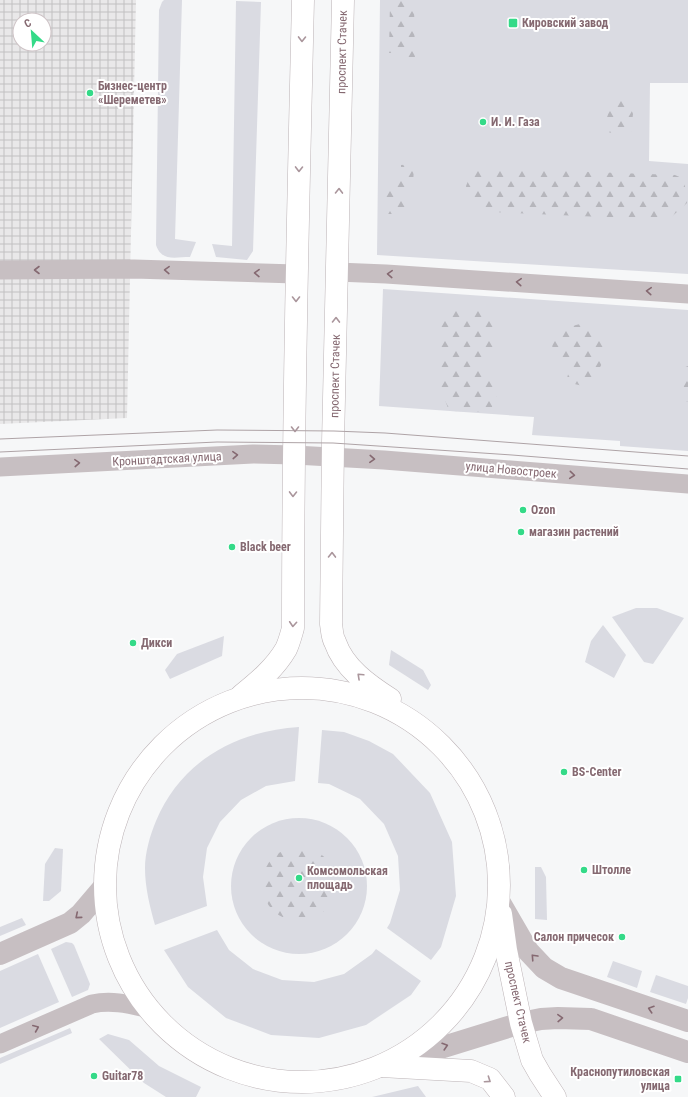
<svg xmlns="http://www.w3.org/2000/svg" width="688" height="1097" font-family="'Roboto Condensed',sans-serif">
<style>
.industrial{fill:url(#industrial-grid);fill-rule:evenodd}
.green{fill:#dadbe2}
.forest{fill:url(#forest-firs)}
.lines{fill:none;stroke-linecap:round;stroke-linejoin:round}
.primary-casing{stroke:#bcb3b6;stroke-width:23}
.minor{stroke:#c7bfc2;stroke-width:19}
.tertiary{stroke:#c7bfc2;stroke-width:22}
.primary{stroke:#fff;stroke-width:22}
.tram{stroke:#aea3a6;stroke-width:1}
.oneway{stroke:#aa969c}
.oneway2{stroke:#856971}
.poi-dot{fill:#34da88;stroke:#fff;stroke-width:1.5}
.labels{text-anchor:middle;stroke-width:4;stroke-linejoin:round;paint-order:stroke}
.poi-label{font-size:12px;font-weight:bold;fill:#856971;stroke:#fff;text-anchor:start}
.street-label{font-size:12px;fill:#856971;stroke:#fff}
</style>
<defs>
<pattern id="industrial-grid" width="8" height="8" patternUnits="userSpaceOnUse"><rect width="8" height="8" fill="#e9e8e9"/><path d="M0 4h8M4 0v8" fill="none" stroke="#c2c0c1"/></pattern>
<pattern id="forest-firs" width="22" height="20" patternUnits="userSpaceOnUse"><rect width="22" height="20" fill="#dadbe2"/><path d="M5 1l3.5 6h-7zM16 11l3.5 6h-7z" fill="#b6b6bc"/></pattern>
</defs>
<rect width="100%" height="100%" fill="#f6f7f8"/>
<path class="industrial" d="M0 0H136L127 418 0 424ZM20 20H44V44H20Z"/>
<g class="green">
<path d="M164 0H182L175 239 196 242 190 257C175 257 162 262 156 245L159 10 162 2Z"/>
<polygon points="380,0 688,0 688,83 650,83 649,161 688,164 688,274 377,255"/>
<polygon points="236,1 261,2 253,251 247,260 216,257 212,244 232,246"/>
<polygon points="383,289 688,310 688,451 620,446 620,441 532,435 534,417 379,406"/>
<polygon points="636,608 657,608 684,618 653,664 644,662 612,617"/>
<polygon points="603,625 626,655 614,678 585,662 591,641"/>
<polygon points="224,636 222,656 170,679 165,670 177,654"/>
<polygon points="391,650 423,670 431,685 428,690 389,665"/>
<path d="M299 727 295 781 266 786 241 800 220 822 207 848 203 877 207 906 155 925C150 907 145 888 145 868 145 853 150 835 156 821 181 761 236 731 299 727Z"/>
<polygon points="322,730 344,732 369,741 393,754 430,793 452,842 456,896 441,947 431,960 387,928 390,923 400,890 398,856 384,824 360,799 329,784 318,783"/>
<circle cx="299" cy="886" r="68"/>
<polygon points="55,848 63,849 61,891 49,901 43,901 45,864"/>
<polygon points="535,867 541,867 546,877 547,920 535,919"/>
<polygon points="22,918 26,925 0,936 0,927"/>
<polygon points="217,930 229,950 253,969 282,980 314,982 344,974 372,954 376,949 421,981 411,995 366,1025 319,1038 271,1035 226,1018 188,987 164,950"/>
<polygon points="66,942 72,943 74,945 90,984 88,990 72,997 51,949"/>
<polygon points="38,954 59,1002 0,1028 0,971"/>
<polygon points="613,961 642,971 637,988 607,977"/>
<polygon points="656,975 688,986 688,998 686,1004 650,992"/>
<polygon points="70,1028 72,1033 0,1064 0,1058"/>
<polygon points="108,1034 129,1040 159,1066 201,1087 196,1097 166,1097 144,1083 99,1039"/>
<polygon points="418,1086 426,1097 372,1097"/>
</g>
<g class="forest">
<polygon points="390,0 414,0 415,64 406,64 405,53 389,53"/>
<polygon points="619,98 628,100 633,114 631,132 619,135 608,132 607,118 610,102"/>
<polygon points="414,164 413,187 406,190 406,214 386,214 386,178 401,176 401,165"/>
<polygon points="482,168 675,175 684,179 687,203 668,220 491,212 481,208 468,196 466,186 471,174"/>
<polygon points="443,308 489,312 499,347 482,360 480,372 493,382 497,395 490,412 450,411 448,408 440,387 438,336"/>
<polygon points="588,322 601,339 606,356 598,371 583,386 566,382 570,367 553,354 552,343 568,327"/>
<polygon points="688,366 688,402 684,401 683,368"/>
<circle cx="299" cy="884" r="37"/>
</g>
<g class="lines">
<g class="primary-casing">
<g id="primary">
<path d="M343 0 333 443 331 624C332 630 332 637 335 642 344 668 368 685 390 699"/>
<circle cx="302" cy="885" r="197"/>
<path d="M242 695C258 682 275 668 286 649 289 643 291 635 293 628 293 419 298 209 303 0"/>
<polyline points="501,914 506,950 521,1023 532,1060 540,1074 555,1097"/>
<polyline points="381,1066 471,1071 490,1079 504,1097"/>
</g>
</g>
<g class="minor">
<polyline points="0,270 134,269 296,274"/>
<polyline points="337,272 386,274 688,294"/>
<polyline points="0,467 253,454 295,455 384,460 688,484"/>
<path d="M0 1044 92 1004C111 1000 128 1004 146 1008"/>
</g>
<g class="tertiary">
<polyline points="499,901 528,951 544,968 561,978 688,1021"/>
<polyline points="0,954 70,923 81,914 104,887"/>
<polyline points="382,1066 521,1023 541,1019 558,1018 591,1019 688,1052"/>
</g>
<use href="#primary" class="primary"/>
<g class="tram">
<polyline points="0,439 217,430 334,431 385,433 688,456"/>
<polyline points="0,452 217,442 333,443 512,455 688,469"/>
</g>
</g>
<defs><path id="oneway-chevron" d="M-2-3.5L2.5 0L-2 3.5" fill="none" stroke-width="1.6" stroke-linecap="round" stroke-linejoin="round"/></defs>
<g class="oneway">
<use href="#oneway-chevron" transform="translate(302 39) rotate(91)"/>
<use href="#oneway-chevron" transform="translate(299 169) rotate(91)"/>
<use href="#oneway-chevron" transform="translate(339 191) rotate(-89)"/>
<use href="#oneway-chevron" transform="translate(296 299) rotate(90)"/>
<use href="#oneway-chevron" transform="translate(336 320) rotate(-89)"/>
<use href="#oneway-chevron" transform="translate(295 429) rotate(90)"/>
<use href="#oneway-chevron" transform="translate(293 494) rotate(91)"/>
<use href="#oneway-chevron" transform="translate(332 555) rotate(-89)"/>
<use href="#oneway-chevron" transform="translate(293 624) rotate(94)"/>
<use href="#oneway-chevron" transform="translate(360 676) rotate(-137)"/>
<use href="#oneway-chevron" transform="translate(488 1080) rotate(34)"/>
</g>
<g class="oneway2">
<use href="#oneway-chevron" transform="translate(37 270) rotate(180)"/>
<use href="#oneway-chevron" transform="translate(167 270) rotate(-178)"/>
<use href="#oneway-chevron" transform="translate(257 273) rotate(-179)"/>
<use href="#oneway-chevron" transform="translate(390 274) rotate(-177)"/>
<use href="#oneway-chevron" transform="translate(519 282) rotate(-176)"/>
<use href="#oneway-chevron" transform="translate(649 291) rotate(-176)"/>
<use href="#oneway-chevron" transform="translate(235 455) rotate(-3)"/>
<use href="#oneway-chevron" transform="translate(372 459) rotate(3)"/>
<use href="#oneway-chevron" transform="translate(77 463) rotate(-3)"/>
<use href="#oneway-chevron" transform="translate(572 475) rotate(5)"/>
<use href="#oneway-chevron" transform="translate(78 916) rotate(140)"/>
<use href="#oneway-chevron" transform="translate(534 957) rotate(-133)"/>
<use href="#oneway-chevron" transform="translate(651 1009) rotate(-162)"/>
<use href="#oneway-chevron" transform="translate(560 1018) rotate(-2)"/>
<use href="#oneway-chevron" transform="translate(36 1028) rotate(-23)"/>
<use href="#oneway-chevron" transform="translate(445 1046) rotate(-17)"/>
</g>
<g class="poi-dot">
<rect x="508" y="18" width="10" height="10" rx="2"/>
<circle cx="90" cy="93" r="4"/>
<circle cx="483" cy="122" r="4"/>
<circle cx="523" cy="510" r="4"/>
<circle cx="521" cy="532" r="4"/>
<circle cx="232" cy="547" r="4"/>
<circle cx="133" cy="643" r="4"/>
<circle cx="564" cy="772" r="4"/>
<circle cx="584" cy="870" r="4"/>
<circle cx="299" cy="878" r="4"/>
<circle cx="622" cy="937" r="4"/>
<circle cx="94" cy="1076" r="4"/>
<rect x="674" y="1075" width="8" height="8" rx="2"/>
</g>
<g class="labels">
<g class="poi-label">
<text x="522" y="27">Кировский завод</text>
<text x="98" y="90">Бизнес-центр<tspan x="98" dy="14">«Шереметев»</tspan></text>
<text x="491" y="126">И. И. Газа</text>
<text x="531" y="514">Ozon</text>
<text x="529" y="536">магазин растений</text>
<text x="240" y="551">Black beer</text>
<text x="141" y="647">Дикси</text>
<text x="572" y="776">BS-Сеntеr</text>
<text x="592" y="874">Штолле</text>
<text x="307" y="875">Комсомольская<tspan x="307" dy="14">площадь</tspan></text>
<text x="614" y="941" text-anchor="end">Салон причесок</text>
<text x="670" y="1076" text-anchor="end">Краснопутиловская<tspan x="670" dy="14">улица</tspan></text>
<text x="102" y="1080">Guitar78</text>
</g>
<g class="street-label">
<text transform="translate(342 52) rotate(-89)" y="4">проспект Стачек</text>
<text transform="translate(335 376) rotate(-89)" y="4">проспект Стачек</text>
<text transform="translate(167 459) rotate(-3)" y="4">Кронштадтская улица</text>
<text transform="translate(511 470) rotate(5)" y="4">улица Новостроек</text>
<text transform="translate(518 1002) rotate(77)" y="4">проспект Стачек</text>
</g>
</g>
<g transform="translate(32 32) rotate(334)"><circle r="19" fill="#ffffff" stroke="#cec3c6"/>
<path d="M0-3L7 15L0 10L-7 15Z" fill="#34da88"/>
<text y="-6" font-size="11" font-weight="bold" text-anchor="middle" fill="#856971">С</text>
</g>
</svg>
